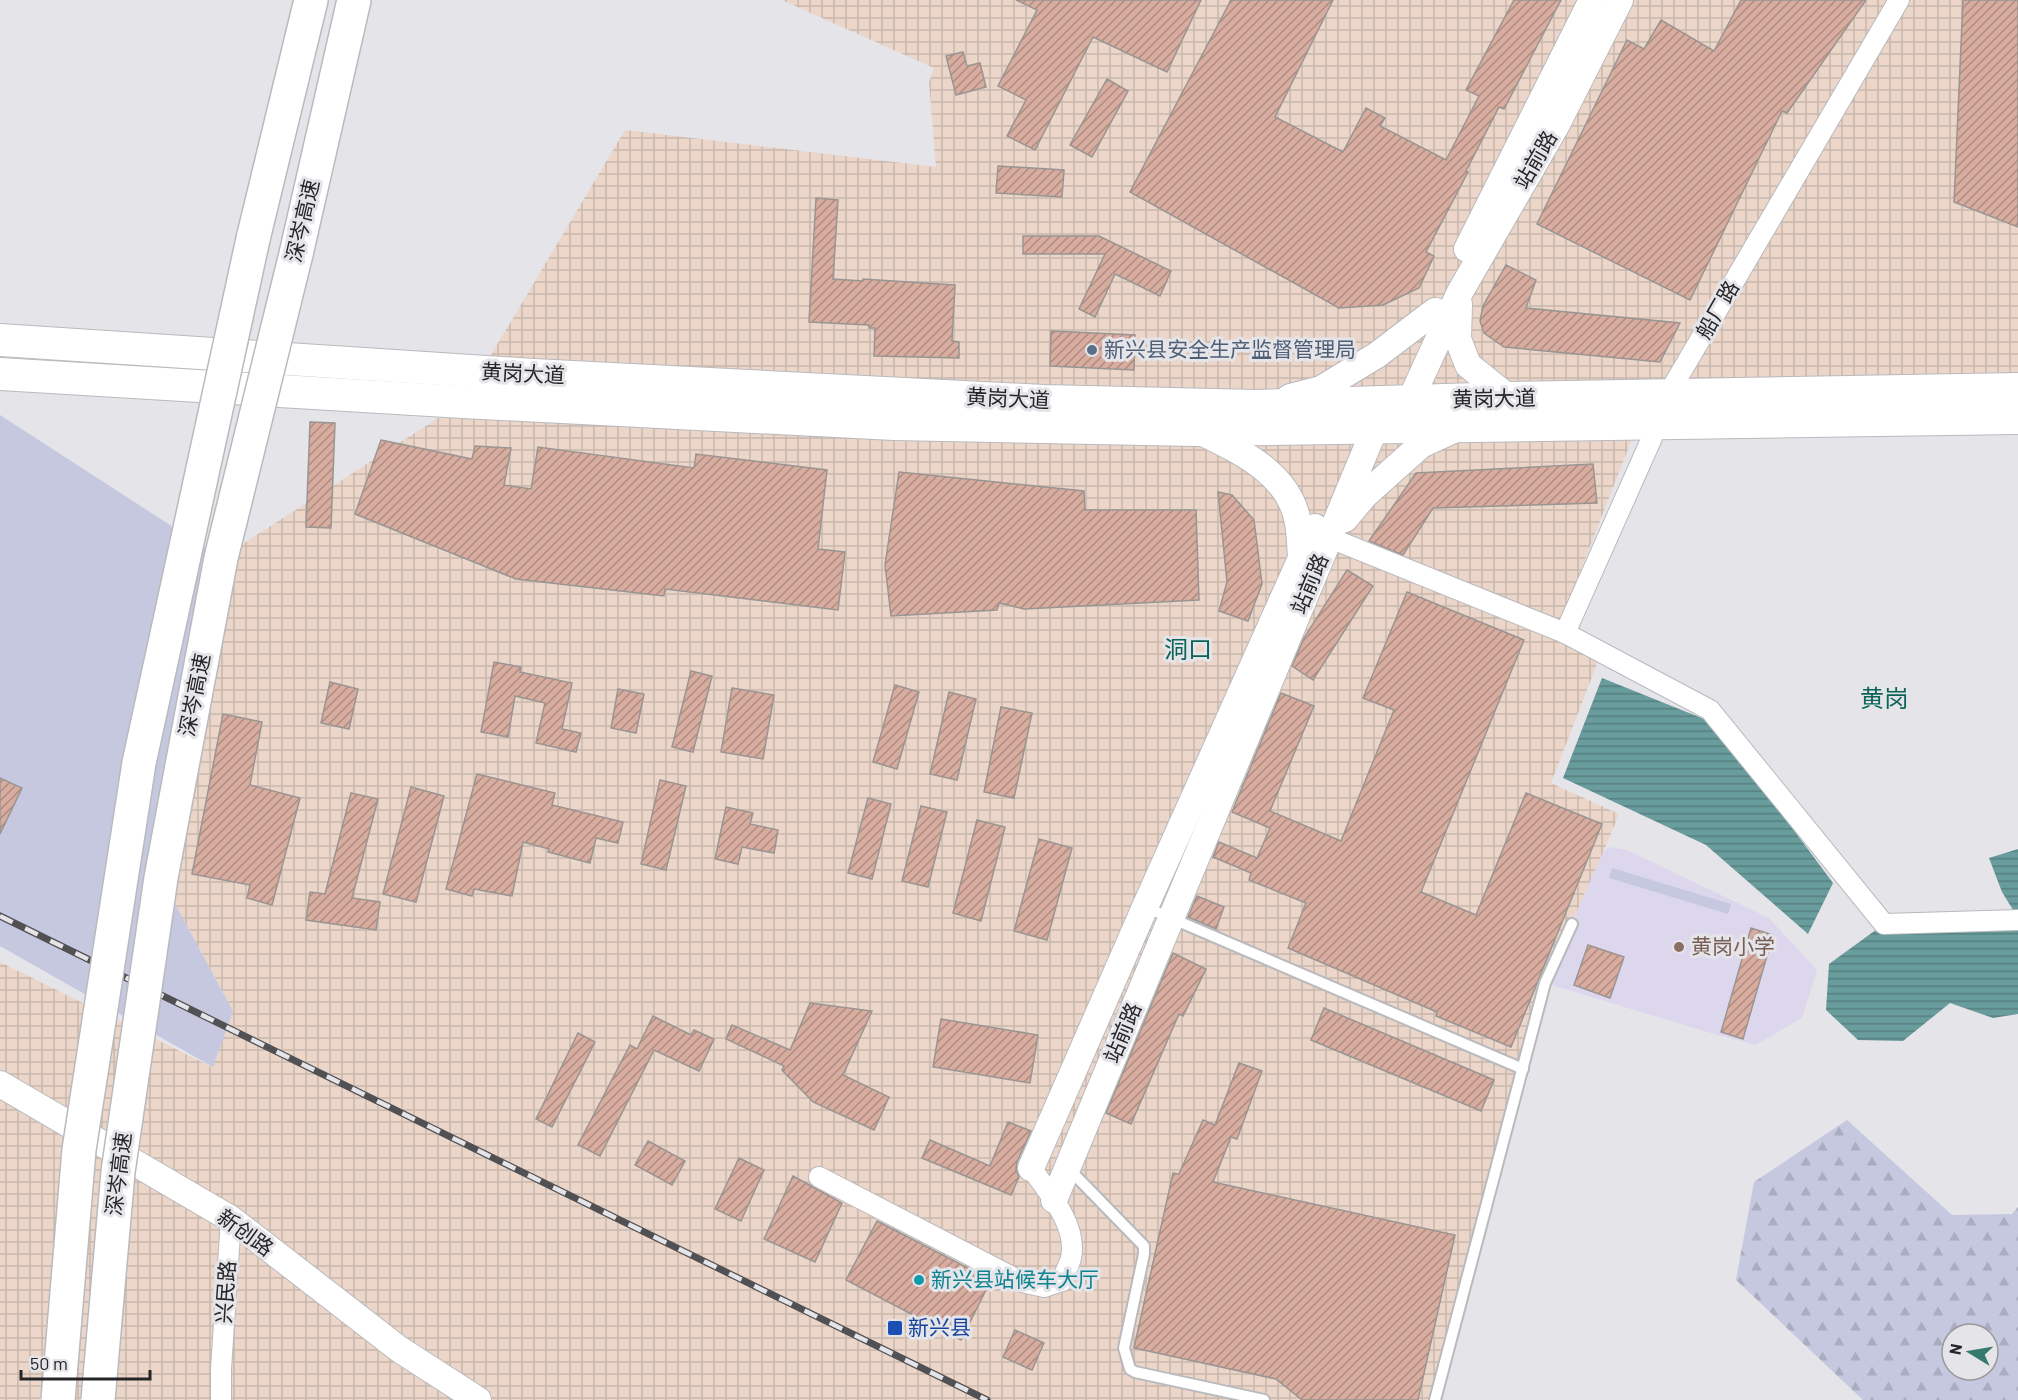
<svg xmlns="http://www.w3.org/2000/svg" width="2018" height="1400" font-family="Barlow,'Noto Sans SC',sans-serif">
<style>
.industrial{fill:url(#industrial-grid)}
.education{fill:#ddd7ed}
.grass{fill:#c6c8e0}
.forest{fill:url(#forest-firs);fill-rule:evenodd}
.water{fill:url(#water-rules)}
.building{fill:url(#building-hatch);stroke:#999593;stroke-width:1.5}
.lines{fill:none;stroke-linecap:round;stroke-linejoin:round}
.service-casing{stroke:#b9babe;stroke-width:14}
.minor-casing{stroke:#b9babe;stroke-width:22}
.tertiary-casing{stroke:#b9babe;stroke-width:28}
.primary-casing{stroke:#b9babe;stroke-width:34}
.motorway-casing{stroke:#b9babe;stroke-width:36}
.service{stroke:#fff;stroke-width:10}
.minor{stroke:#fff;stroke-width:20}
.tertiary{stroke:#fff;stroke-width:26}
.primary{stroke:#fff;stroke-width:32}
.motorway{stroke:#fff;stroke-width:33}
.rail-casing{stroke:#515154;stroke-width:7}
.rail{stroke:#e4e4e9;stroke-width:4.5;stroke-dasharray:14;stroke-linecap:butt}
.motorway-bridge-casing{stroke:#b9babe;stroke-width:36;stroke-linecap:butt}
.motorway-bridge{stroke:#fff;stroke-width:33}
.service-dot{fill:#5c6f8a;stroke:#e4e4e9;stroke-width:2}
.education-dot{fill:#8d6e63;stroke:#e4e4e9;stroke-width:2}
.culture-dot{fill:#0f9aa8;stroke:#e4e4e9;stroke-width:2}
.transit-dot{fill:#1a4fb4;stroke:#e4e4e9;stroke-width:2}
.labels{text-anchor:middle;stroke-width:6;stroke-linejoin:round;paint-order:stroke}
.street-label{font-size:21px;fill:#252527;stroke:#e4e4e9}
.service-label{font-size:21px;fill:#4e5e75;stroke:#e4e4e9;text-anchor:start}
.education-label{font-size:21px;fill:#785e54;stroke:#e4e4e9;text-anchor:start}
.culture-label{font-size:21px;fill:#0d838f;stroke:#e4e4e9;text-anchor:start}
.transit-label{font-size:21px;fill:#164399;stroke:#e4e4e9;text-anchor:start}
.quarter-label{font-size:24px;fill:#0a6457;stroke:#e4e4e9}
</style>
<defs>
<pattern id="industrial-grid" width="8" height="8" patternUnits="userSpaceOnUse" patternTransform="scale(1.5)"><rect width="8" height="8" fill="#ecd6c9"/><path d="M0 4h8M4 0v8" fill="none" stroke="#cab8ad"/></pattern>
<pattern id="forest-firs" width="22" height="20" patternUnits="userSpaceOnUse" patternTransform="scale(1.5)"><rect width="22" height="20" fill="#c6c8e0"/><path d="M5 1l3.5 6h-7zM16 11l3.5 6h-7z" fill="#aaacc0"/></pattern>
<pattern id="water-rules" width="6" height="5" patternUnits="userSpaceOnUse" patternTransform="scale(1.5)"><rect width="6" height="5" fill="#699c9c"/><path d="M0 2.5h6" fill="none" stroke="#567f7f"/></pattern>
<pattern id="building-hatch" width="6" height="6" patternUnits="userSpaceOnUse" patternTransform="scale(1.5)"><rect width="6" height="6" fill="#d8ac9f"/><path d="M-1 1l2-2M0 6l6-6M5 7l2-2" fill="none" stroke="#af8c82"/></pattern>
</defs>
<rect width="100%" height="100%" fill="#e4e4e9"/>
<polygon class="industrial" points="782,0 2018,0 2018,426 1634,434 1556,633 1600,656 1551,783 1619,814 1602,855 1545,983 1435,1400 0,1400 0,962 212,1067 233,1011 161,878 221,558 463,402 625,130 936,167 929,82 934,68"/>
<polygon class="education" points="1608,847 1627,850 1769,918 1817,970 1802,1018 1755,1045 1704,1031 1545,983 1602,855"/>
<g class="grass">
<polygon points="0,415 221,558 161,878 233,1011 213,1067 0,946"/>
<polygon points="1612,868 1731,904 1728,914 1609,878"/>
</g>
<path class="forest" d="M1847 1120 1952 1215 2012 1214 2018 1207V1400H1863L1736 1280 1754 1182ZM1952 1334H1988V1370H1952Z"/>
<g class="water">
<polygon points="1602,678 1714,723 1833,883 1808,934 1706,845 1563,778"/>
<polygon points="2018,849 2018,918 2002,892 1989,858"/>
<polygon points="2018,920 2018,1014 1993,1018 1950,1003 1903,1041 1858,1040 1826,1010 1829,964 1884,924"/>
</g>
<g class="building">
<polygon points="1016,0 1201,0 1167,72 1093,37 1035,150 1007,136 1026,100 998,86 1037,10"/>
<polygon points="1231,0 1333,0 1275,117 1343,152 1366,108 1385,118 1380,126 1446,160 1479,96 1466,90 1514,0 1561,0 1504,109 1499,107 1466,171 1468,172 1426,252 1434,256 1419,288 1383,305 1339,308 1130,192"/>
<polygon points="1741,0 1866,0 1787,113 1782,111 1690,300 1537,224 1627,40 1644,49 1661,20 1714,51"/>
<polygon points="1963,0 2018,0 2018,227 1954,202"/>
<polygon points="963,52 967,66 980,63 986,87 956,95 946,56"/>
<polygon points="1107,79 1128,91 1092,157 1070,145"/>
<polygon points="998,166 1064,170 1062,197 996,193"/>
<polygon points="816,198 838,200 833,279 863,281 863,279 955,285 952,341 959,342 959,358 874,356 875,328 869,328 869,325 809,322"/>
<polygon points="1023,236 1099,236 1171,271 1160,296 1115,274 1095,317 1079,309 1105,254 1023,254"/>
<polygon points="1506,265 1536,280 1526,308 1680,323 1660,362 1504,347 1484,333 1480,321 1483,306"/>
<polygon points="1051,331 1135,335 1134,370 1050,366"/>
<polygon points="310,422 335,423 331,528 306,527"/>
<polygon points="381,440 472,459 475,446 511,448 504,485 531,489 538,447 694,468 696,454 827,470 818,549 845,552 838,610 665,589 664,596 516,579 355,514"/>
<polygon points="1593,464 1597,503 1433,508 1403,555 1369,541 1416,473"/>
<polygon points="899,472 1084,491 1085,510 1196,510 1199,600 1024,609 999,603 997,610 891,616 885,565"/>
<polygon points="1218,492 1232,495 1254,520 1262,584 1248,621 1219,611 1227,582"/>
<polygon points="1347,570 1373,586 1313,680 1292,666 1304,638"/>
<polygon points="1407,592 1524,640 1421,892 1476,915 1526,793 1602,824 1511,1047 1436,1016 1437,1012 1288,948 1306,903 1249,880 1251,873 1213,857 1219,842 1257,858 1270,828 1232,812 1281,693 1314,706 1270,811 1341,841 1394,710 1363,698"/>
<polygon points="494,662 521,667 520,672 572,683 562,729 581,733 576,752 536,743 545,703 515,696 508,737 481,732"/>
<polygon points="691,671 712,676 693,752 672,747"/>
<polygon points="330,682 358,689 349,729 321,723"/>
<polygon points="895,685 919,692 897,769 873,762"/>
<polygon points="732,688 774,695 763,759 721,752"/>
<polygon points="618,689 644,694 636,733 611,728"/>
<polygon points="949,692 976,699 957,780 930,774"/>
<polygon points="1001,707 1032,713 1014,798 984,792"/>
<polygon points="223,714 262,722 250,785 300,798 272,905 247,898 250,885 192,874"/>
<polygon points="477,774 555,793 552,805 623,822 618,843 596,838 590,863 548,852 549,849 523,842 512,896 474,889 472,896 446,889"/>
<polygon points="0,778 22,788 0,834"/>
<polygon points="660,780 686,786 666,870 641,864"/>
<polygon points="411,787 444,796 416,902 383,894"/>
<polygon points="351,793 378,799 352,898 380,902 376,930 306,920 310,892 325,894"/>
<polygon points="868,798 891,804 872,879 848,873"/>
<polygon points="921,806 947,812 928,887 902,881"/>
<polygon points="726,807 753,813 750,824 778,830 774,853 742,847 738,864 715,859"/>
<polygon points="977,820 1005,827 981,921 953,913"/>
<polygon points="1039,839 1072,848 1047,940 1014,931"/>
<polygon points="1197,896 1224,907 1216,929 1188,917"/>
<polygon points="1751,928 1773,935 1743,1039 1721,1032"/>
<polygon points="1588,945 1624,957 1610,998 1574,985"/>
<polygon points="1173,953 1206,969 1183,1016 1179,1014 1131,1124 1106,1113"/>
<polygon points="810,1003 872,1011 843,1075 889,1097 874,1130 813,1102 782,1070 784,1066 726,1039 732,1025 790,1050"/>
<polygon points="1324,1008 1494,1080 1481,1111 1311,1040"/>
<polygon points="653,1016 691,1035 694,1030 714,1039 699,1071 654,1050 600,1156 578,1145 630,1045 637,1049"/>
<polygon points="941,1019 1038,1035 1030,1083 933,1067"/>
<polygon points="578,1033 595,1042 552,1127 536,1119"/>
<polygon points="1239,1063 1262,1071 1237,1139 1231,1137 1213,1182 1455,1235 1418,1400 1302,1400 1276,1379 1134,1348 1173,1173 1179,1174 1203,1120 1215,1125"/>
<polygon points="1008,1122 1031,1131 1017,1162 1016,1169 1019,1177 1011,1195 922,1158 930,1140 990,1166"/>
<polygon points="648,1141 685,1161 672,1185 635,1165"/>
<polygon points="739,1158 764,1170 741,1221 715,1209"/>
<polygon points="793,1176 842,1203 815,1262 764,1239"/>
<polygon points="877,1221 991,1280 961,1340 846,1280"/>
<polygon points="1015,1330 1044,1343 1032,1370 1003,1357"/>
</g>
<g class="lines">
<g class="service-casing">
<g id="service">
<polyline points="1145,907 1523,1069"/>
<polyline points="1068,1168 1144,1246 1144,1254 1124,1348 1130,1369 1135,1372 1264,1400"/>
<polyline points="1435,1400 1545,983 1572,924"/>
</g>
</g>
<g class="minor-casing">
<g id="minor">
<polyline points="1330,538 1565,633 1710,710 1884,924 2018,920"/>
<polyline points="1565,633 1651,440 1667,396 1899,0"/>
<path d="M819 1177 1022 1282 1044 1287 1062 1281C1064 1273 1069 1266 1071 1258 1078 1226 1049 1193 1031 1168"/>
<polyline points="221,1400 221,1369 231,1219"/>
</g>
</g>
<g class="tertiary-casing">
<g id="tertiary">
<polyline points="1467,249 1592,0"/>
<polyline points="1459,304 1458,339 1468,365 1509,398"/>
<polyline points="1290,397 1321,389 1377,355 1435,311"/>
<path d="M1197 430C1237 450 1290 472 1298 523 1300 534 1300 545 1301 556"/>
<polyline points="1345,519 1365,495 1421,445 1458,428"/>
<polyline points="0,1084 231,1219 399,1349 478,1400"/>
<polyline points="1031,1168 1145,907 1315,527"/>
<polyline points="1054,1200 1375,428 1410,401 1460,292 1556,126 1620,0"/>
</g>
</g>
<g class="primary-casing">
<g id="primary">
<polyline points="0,340 533,375 1044,401 1256,406 1509,398 2018,389"/>
<polyline points="0,374 463,402 894,424 1197,430 2018,418"/>
</g>
</g>
<g class="motorway-casing">
<g id="motorway">
<polyline points="253,239 311,0"/>
<polyline points="296,254 354,0"/>
</g>
</g>
<use href="#service" class="service"/>
<use href="#minor" class="minor"/>
<use href="#tertiary" class="tertiary"/>
<use href="#primary" class="primary"/>
<use href="#motorway" class="motorway"/>
<g class="rail-casing">
<polyline id="rail" points="0,916 987,1400"/>
</g>
<use href="#rail" class="rail"/>
<g class="motorway-bridge-casing">
<g id="motorway-bridge">
<polyline points="58,1400 79,1150 139,763 253,239"/>
<polyline points="98,1400 118,1172 161,878 221,558 296,254"/>
</g>
</g>
<use href="#motorway-bridge" class="motorway-bridge"/>
</g>
<circle class="service-dot" cx="1092" cy="350" r="6"/>
<circle class="education-dot" cx="1679" cy="947" r="6"/>
<circle class="culture-dot" cx="919" cy="1280" r="6"/>
<rect class="transit-dot" x="887" y="1320" width="16" height="16" rx="3"/>
<g class="labels">
<g class="street-label">
<text transform="translate(1536 160) rotate(-60)" y="7">站前路</text>
<text transform="translate(303 221) rotate(-77)" y="7">深岑高速</text>
<text transform="translate(1718 310) rotate(-60)" y="7">船厂路</text>
<text transform="translate(523 374) rotate(3)" y="7">黄岗大道</text>
<text transform="translate(1008 399) rotate(3)" y="7">黄岗大道</text>
<text transform="translate(1494 399) rotate(-1)" y="7">黄岗大道</text>
<text transform="translate(1310 584) rotate(-67)" y="7">站前路</text>
<text transform="translate(195 695) rotate(-79)" y="7">深岑高速</text>
<text transform="translate(1123 1033) rotate(-67)" y="7">站前路</text>
<text transform="translate(119 1174) rotate(-83)" y="7">深岑高速</text>
<text transform="translate(245 1233) rotate(36)" y="7">新创路</text>
<text transform="translate(226 1292) rotate(-86)" y="7">兴民路</text>
</g>
<g class="service-label">
<text x="1104" y="357">新兴县安全生产监督管理局</text>
</g>
<g class="education-label">
<text x="1691" y="954">黄岗小学</text>
</g>
<g class="culture-label">
<text x="931" y="1287">新兴县站候车大厅</text>
</g>
<g class="transit-label">
<text x="908" y="1335">新兴县</text>
</g>
<g class="quarter-label">
<text x="1188" y="658">洞口</text>
<text x="1884" y="707">黄岗</text>
</g>
</g>
<g transform="translate(1970 1352) rotate(281)"><circle r="28" fill="#e4e4e9" stroke="#98989b" stroke-width="1.5"/>
<path d="M0-4.5L10 22L0 15L-10 22Z" fill="#367a6d"/>
<text y="-9" font-size="16" font-weight="bold" text-anchor="middle" fill="#252527">N</text>
</g>
<path d="M21 1370v9h129v-9" fill="none" stroke="#252527" stroke-width="3"/>
<text x="30" y="1370" font-size="18" fill="#252527" stroke="#e4e4e9" stroke-width="4.5" paint-order="stroke">50 m</text>
</svg>
